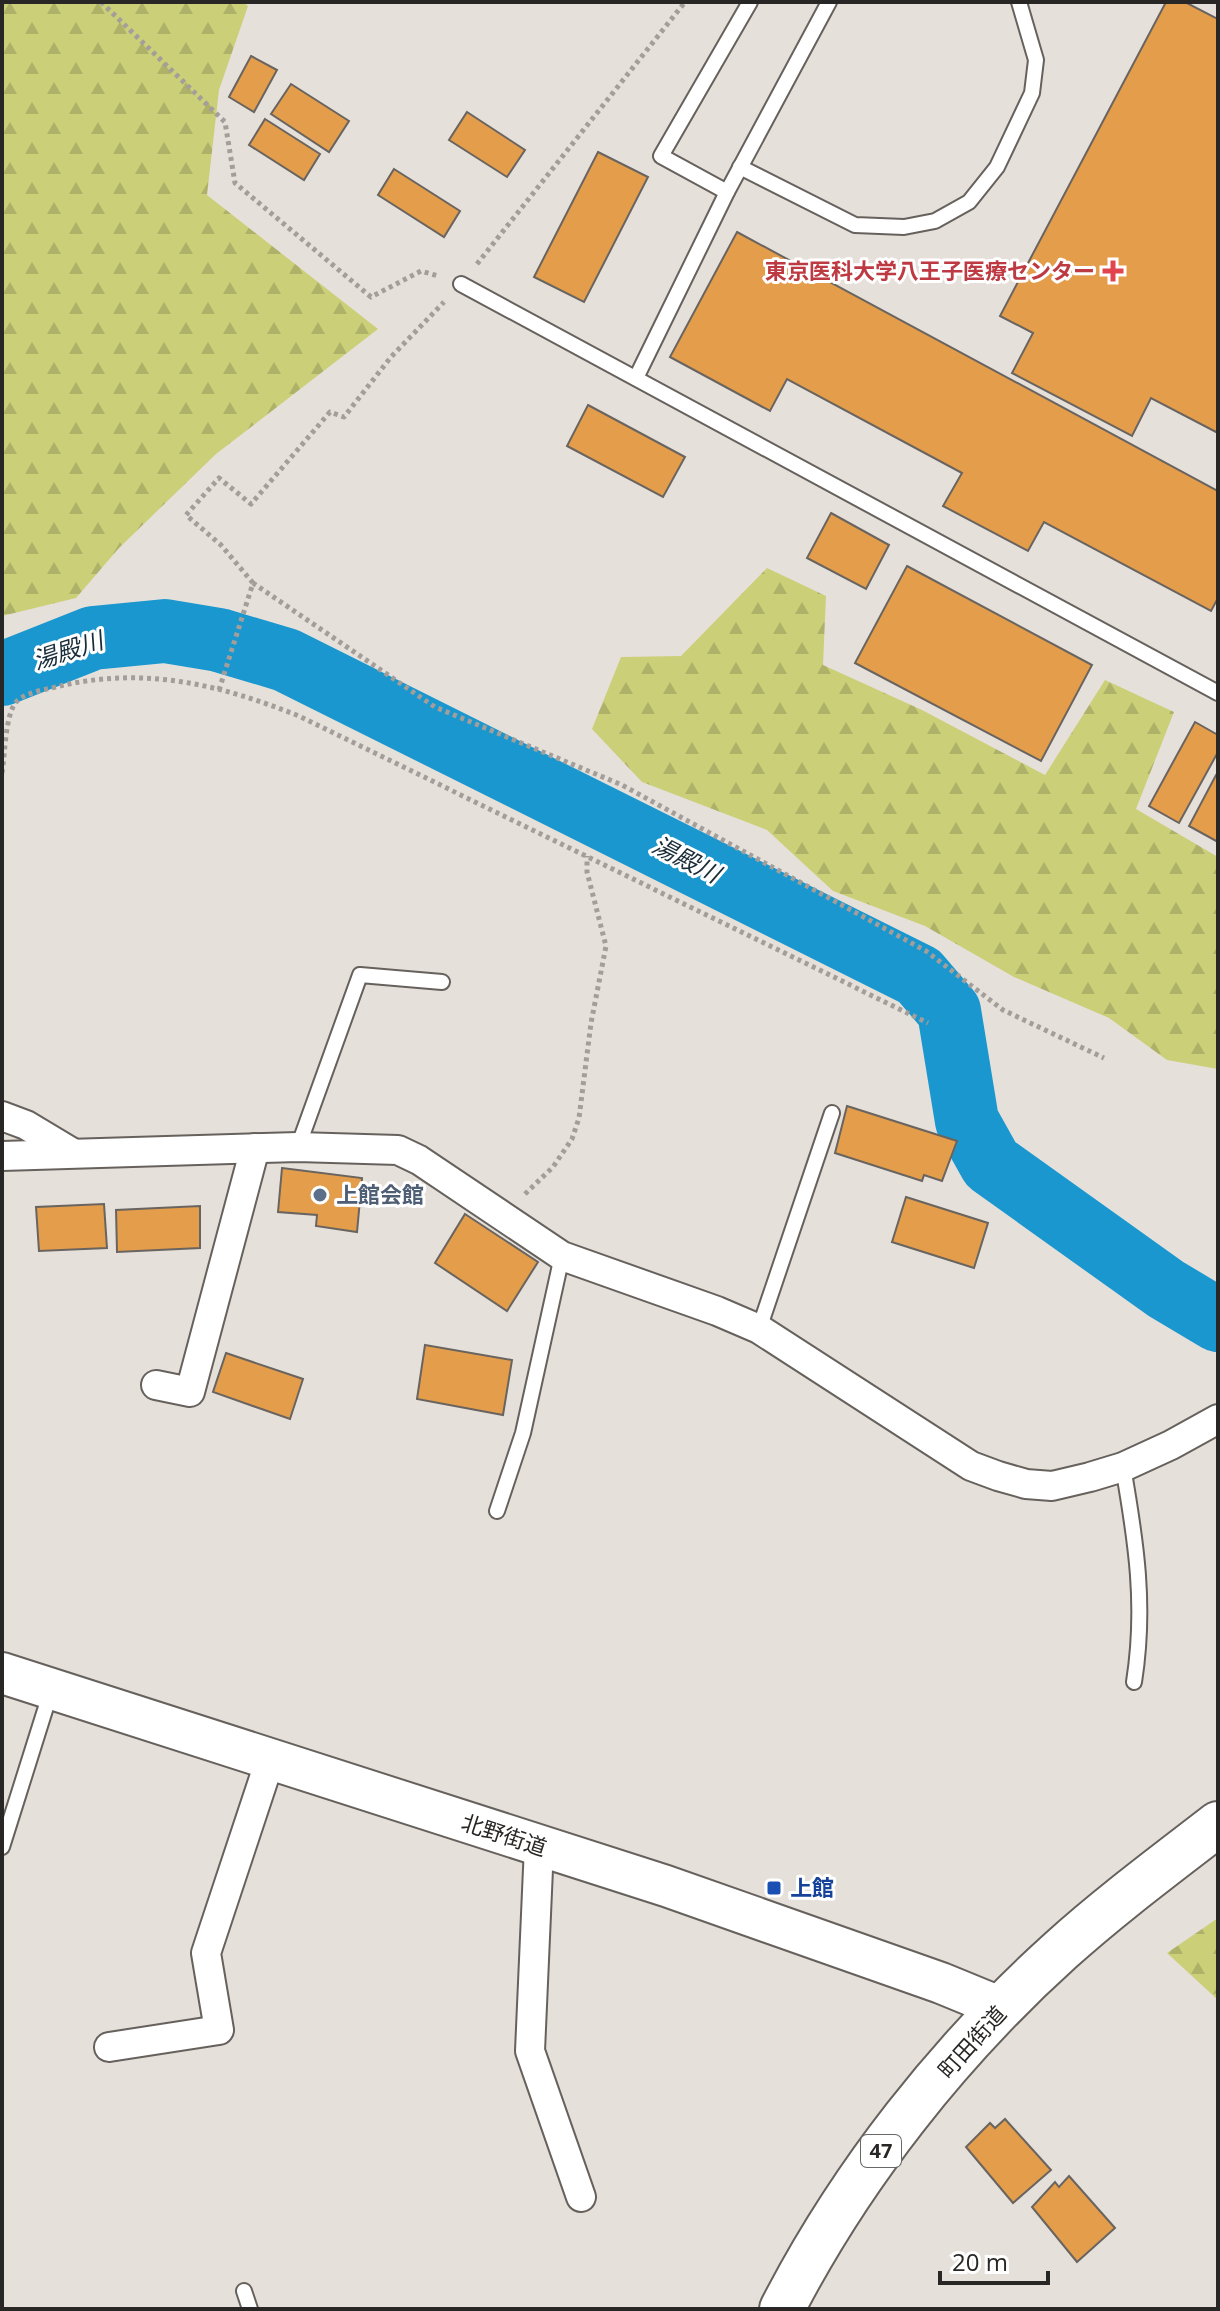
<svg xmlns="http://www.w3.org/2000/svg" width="1220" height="2311" font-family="'Open Sans','Noto Sans JP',sans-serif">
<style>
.forest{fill:url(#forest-firs)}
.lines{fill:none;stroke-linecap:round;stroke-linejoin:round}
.river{stroke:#1a97ce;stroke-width:64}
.building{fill:#e39d4b;stroke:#69645f;stroke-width:2}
.lane-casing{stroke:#66615c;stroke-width:18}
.street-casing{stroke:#66615c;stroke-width:32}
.secondary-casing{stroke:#66615c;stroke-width:44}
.primary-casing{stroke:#66615c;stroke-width:48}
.path{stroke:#a39e9a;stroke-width:5;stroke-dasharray:4 4;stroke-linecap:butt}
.lane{stroke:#fff;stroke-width:14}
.street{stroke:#fff;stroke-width:28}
.secondary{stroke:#fff;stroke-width:40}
.primary{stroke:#fff;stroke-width:44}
.health-dot{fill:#e0444e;stroke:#fff;stroke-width:3}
.service-dot{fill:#5c6f8a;stroke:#fff;stroke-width:3}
.transit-dot{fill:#1a4fb4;stroke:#fff;stroke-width:3}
.labels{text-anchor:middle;stroke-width:6;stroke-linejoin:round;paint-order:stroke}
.shield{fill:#fff;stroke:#696866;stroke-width:2}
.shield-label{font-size:20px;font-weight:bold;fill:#292725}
.health-label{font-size:22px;font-weight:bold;fill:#be3a42;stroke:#fff;text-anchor:end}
.service-label{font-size:22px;font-weight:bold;fill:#4e5e75;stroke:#fff;text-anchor:start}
.street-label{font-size:22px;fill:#292725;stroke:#fff}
.transit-label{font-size:22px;font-weight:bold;fill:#164399;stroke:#fff;text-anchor:start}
.water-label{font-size:24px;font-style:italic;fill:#192c37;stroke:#fff}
</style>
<defs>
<pattern id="forest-firs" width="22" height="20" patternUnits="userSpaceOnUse" patternTransform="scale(2)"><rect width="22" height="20" fill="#cbcf78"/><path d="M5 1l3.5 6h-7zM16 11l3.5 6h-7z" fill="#aeb268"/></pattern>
</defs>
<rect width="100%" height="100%" fill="#e6e0db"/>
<g class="forest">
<polygon points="2,2 243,2 248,6 219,90 207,195 378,329 216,454 119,548 76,598 2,616"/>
<polygon points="767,568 826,596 823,665 922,710 1045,775 1105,680 1174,712 1136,809 1218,857 1218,1069 1167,1060 1109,1018 1014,977 925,926 833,891 767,830 642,782 592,729 621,657 681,656"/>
<polygon points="1218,1918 1218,2000 1167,1953"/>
</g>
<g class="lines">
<polyline class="river" points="2,674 93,638 165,631 219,640 286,660 919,976 949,1011 967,1121 991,1164 1166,1289 1218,1320"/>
</g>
<g class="building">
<polygon points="1166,2 1185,2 1218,19 1218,433 1151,398 1132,436 1012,373 1033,333 1000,316"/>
<polygon points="251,56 277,70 254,112 229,97"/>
<polygon points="291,84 349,121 329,152 271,114"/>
<polygon points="467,112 525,150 507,177 449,140"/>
<polygon points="265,119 320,154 304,180 249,145"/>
<polygon points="598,152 648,177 584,302 534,277"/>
<polygon points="394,169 460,211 444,237 378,195"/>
<polygon points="737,232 1218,491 1218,598 1211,611 1044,522 1028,551 943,506 962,473 787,379 770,411 670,357"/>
<polygon points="588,405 685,457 663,497 567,446"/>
<polygon points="831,513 889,545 866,589 807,558"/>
<polygon points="907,566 1092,665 1041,761 855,663"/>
<polygon points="1195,722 1218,735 1218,752 1179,823 1149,806"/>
<polygon points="1216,775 1218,776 1218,842 1189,826"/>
<polygon points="847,1106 957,1141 942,1181 924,1175 922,1181 835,1153"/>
<polygon points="282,1168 362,1178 357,1232 316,1226 317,1215 278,1212"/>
<polygon points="906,1197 988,1223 974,1268 892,1242"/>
<polygon points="104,1204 107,1248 39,1251 36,1207"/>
<polygon points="200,1206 200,1248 117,1252 116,1210"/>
<polygon points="465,1214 538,1262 507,1311 435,1263"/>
<polygon points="425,1345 512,1360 503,1415 417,1399"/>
<polygon points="226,1353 303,1379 290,1419 213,1392"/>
<polygon points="1005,2119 1051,2170 1013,2203 966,2147 990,2123 995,2128"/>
<polygon points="1069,2176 1115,2228 1077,2262 1032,2207 1055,2182 1059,2187"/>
</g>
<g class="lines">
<g class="lane-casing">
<g id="lane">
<polyline points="740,167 855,225 904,227 935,221 969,202 997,167 1032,93 1036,60 1019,2"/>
<polyline points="727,192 661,156 750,2"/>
<polyline points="461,284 1218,693"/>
<polyline points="636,378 727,192 829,2"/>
<polyline points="298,1147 360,975 442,982"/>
<polyline points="759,1329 832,1113"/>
<path d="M1123 1467C1136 1541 1146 1606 1134 1682"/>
<polyline points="497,1511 523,1433 562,1256"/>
<polyline points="2,1847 51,1691"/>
<polyline points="244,2291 250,2309"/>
</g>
</g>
<g class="street-casing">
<g id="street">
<polyline points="2,1116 26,1125 71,1152"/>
<polyline points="2,1156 298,1147 398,1150 419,1160 562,1256 717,1311 759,1329 971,1466 998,1476 1026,1484 1052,1486 1090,1477 1123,1467 1171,1445 1218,1419"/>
<polyline points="156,1385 190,1392 255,1148"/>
<polyline points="539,1846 530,2051 581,2197"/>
<polyline points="109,2047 219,2030 206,1953 270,1760"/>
</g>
</g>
<g class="secondary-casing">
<polyline id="secondary" points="2,1673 666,1886 941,1983 1002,2008"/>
</g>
<g class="primary-casing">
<path id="primary" d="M782 2309C851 2175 949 2051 1061 1950 1111 1905 1165 1865 1218 1824"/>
</g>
<g class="path">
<polyline points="101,2 225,122 235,183 371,297 421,271 438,276"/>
<polyline points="477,264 685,2"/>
<polyline points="253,583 221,545 186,515 219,478 251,504 330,412 344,417 391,357 444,302"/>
<polyline points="219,690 253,583 435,707 622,785 926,951 1003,1010 1104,1058"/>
<path d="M2 773C5 756 5 713 17 701 28 691 50 689 64 685 148 667 221 685 299 716L928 1023"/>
<polyline points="525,1194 553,1167 572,1139 579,1118 591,1023 606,946 587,872 587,856"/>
</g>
<use href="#lane" class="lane"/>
<use href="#street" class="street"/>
<use href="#secondary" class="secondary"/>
<use href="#primary" class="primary"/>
</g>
<path class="health-dot" d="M1109 259h8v8h8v8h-8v8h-8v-8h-8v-8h8z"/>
<circle class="service-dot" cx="320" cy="1195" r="8"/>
<rect class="transit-dot" x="766" y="1880" width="16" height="16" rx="4"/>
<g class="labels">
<rect class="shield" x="861" y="2135" width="40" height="32" rx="6"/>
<g class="shield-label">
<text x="881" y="2158">47</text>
</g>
<g class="health-label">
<text x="1095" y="279">東京医科大学八王子医療センター</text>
</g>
<g class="service-label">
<text x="336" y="1203">上館会館</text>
</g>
<g class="street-label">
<text transform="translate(504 1835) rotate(18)" y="8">北野街道</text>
<text transform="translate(972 2042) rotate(-48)" y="8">町田街道</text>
</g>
<g class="transit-label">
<text x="790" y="1896">上館</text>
</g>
<g class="water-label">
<text transform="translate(68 651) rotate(-18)" y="8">湯殿川</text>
<text transform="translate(686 860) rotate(27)" y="8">湯殿川</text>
</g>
</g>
<rect width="1220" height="2311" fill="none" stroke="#292725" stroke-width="8"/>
<path d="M940 2271v12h108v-12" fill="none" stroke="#292725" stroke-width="4"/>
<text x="952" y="2271" font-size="24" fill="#292725" stroke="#ffffff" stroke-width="6" paint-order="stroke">20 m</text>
</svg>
